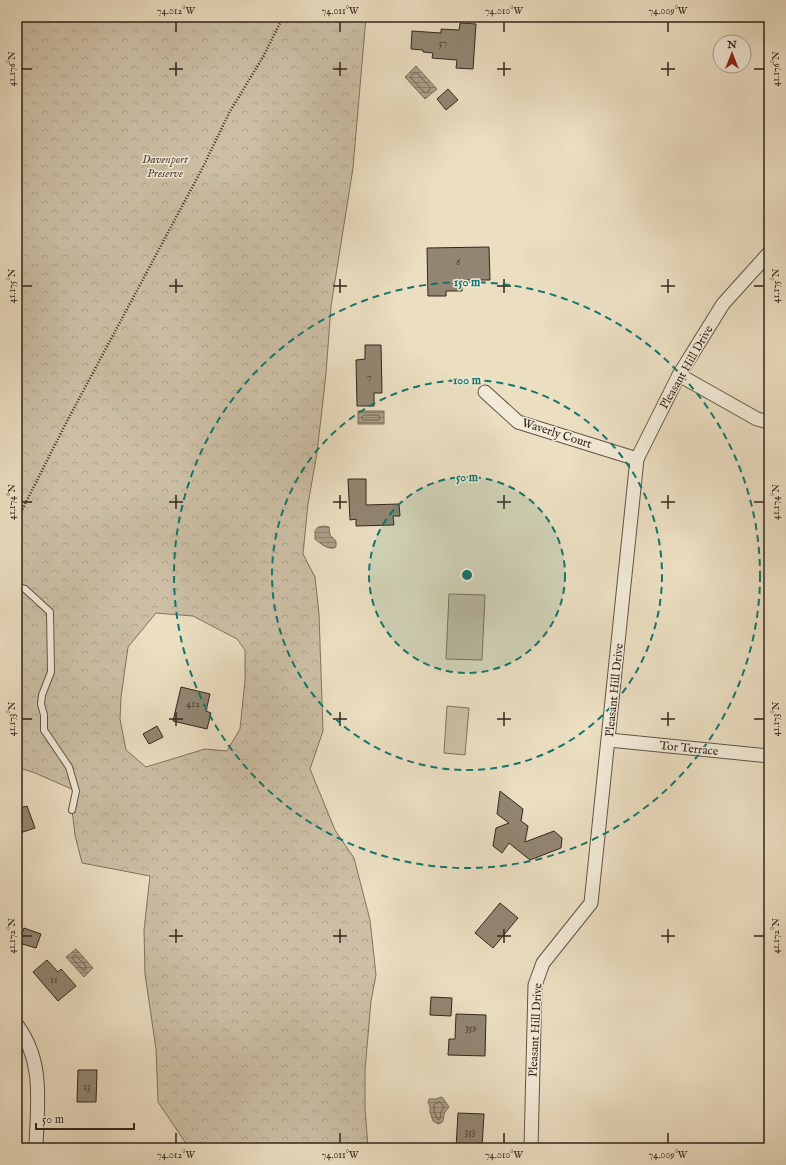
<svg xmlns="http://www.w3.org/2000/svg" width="786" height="1165" font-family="'IM FELL English',serif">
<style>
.forest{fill:url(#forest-crowns);stroke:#7f7260;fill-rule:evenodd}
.pitch{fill:#ccbfa5;stroke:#7f7260}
.water{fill:url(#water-rules);stroke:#7b6f5d}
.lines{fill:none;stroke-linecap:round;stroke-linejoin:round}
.shore{stroke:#6f6252;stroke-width:1}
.building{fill:#928672;stroke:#32261c}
.service-casing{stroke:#605445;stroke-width:8}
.minor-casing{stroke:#605445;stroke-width:15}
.path{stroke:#32261c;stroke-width:2.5;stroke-dasharray:1 2;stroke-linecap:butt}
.service{stroke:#f2ead7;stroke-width:6}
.minor{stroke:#f2ead7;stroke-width:13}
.ticks{fill:none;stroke:#32261c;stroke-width:1.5}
.ring{fill:none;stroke:#0f766e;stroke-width:2;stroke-dasharray:7 5}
.labels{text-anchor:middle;stroke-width:3;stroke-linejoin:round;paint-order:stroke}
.number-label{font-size:10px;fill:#4a3e32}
.park-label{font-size:12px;font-style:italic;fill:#584c3e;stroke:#f2ead7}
.street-label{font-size:12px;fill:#32261c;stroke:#f2ead7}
.centre{fill:#0f766e;stroke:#f2ead7;stroke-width:2}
.ring-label{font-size:12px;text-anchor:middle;font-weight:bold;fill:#0f766e;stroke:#f2ead7;stroke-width:3;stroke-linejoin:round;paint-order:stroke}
.neatline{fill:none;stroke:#32261c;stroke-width:1.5}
.ticks-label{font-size:10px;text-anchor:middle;fill:#32261c}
</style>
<defs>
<pattern id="forest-crowns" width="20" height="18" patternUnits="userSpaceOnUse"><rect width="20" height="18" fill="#ccbfa5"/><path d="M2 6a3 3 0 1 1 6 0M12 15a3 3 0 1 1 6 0" fill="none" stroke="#b0a48d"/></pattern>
<pattern id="water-rules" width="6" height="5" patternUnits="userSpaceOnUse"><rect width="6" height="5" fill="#ac9f89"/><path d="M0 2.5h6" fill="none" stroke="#8d816f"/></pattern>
</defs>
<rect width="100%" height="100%" fill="#ebdec1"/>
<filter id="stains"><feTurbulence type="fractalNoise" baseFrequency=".005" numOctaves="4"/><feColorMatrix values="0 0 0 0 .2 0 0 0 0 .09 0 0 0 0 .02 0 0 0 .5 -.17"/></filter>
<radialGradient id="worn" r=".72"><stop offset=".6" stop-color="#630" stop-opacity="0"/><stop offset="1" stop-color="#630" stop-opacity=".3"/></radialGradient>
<path class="forest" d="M17 17H366L353 168 331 306 326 374 317 453 308 504 303 554 315 577 319 614 323 731 310 769 335 830 354 858 370 920 376 975 371 1001 365 1070V1108L368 1148H189L158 1102 156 1049 145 974 144 930 150 876 82 863 75 835 72 810 76 791 35 773 17 767ZM156 613 193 616 237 639 245 650V680L240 729 227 751 205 749 146 767 126 750 120 719 121 697 128 647Z"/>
<g class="pitch">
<polygon points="449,594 485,595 482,660 446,659"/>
<polygon points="447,706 469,708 465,755 444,753"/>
</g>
<g class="water">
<polygon points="416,66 437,89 425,99 405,77"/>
<rect x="358" y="411" width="26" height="13"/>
<path d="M325 526 329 527 330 535 336 541V547C329 551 321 544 315 539V531L318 527Z"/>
<polygon points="76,949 93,968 84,977 66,957"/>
<path d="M441 1097 443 1098 449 1107C448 1109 446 1110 445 1112 442 1118 446 1122 438 1124L433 1121 430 1112V1107L428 1102 429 1099H436Z"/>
</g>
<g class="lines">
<g class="shore">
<polygon points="415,73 417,73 430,87 430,89 426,93 424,92 411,78 411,76"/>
<polygon points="364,415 379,415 380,419 378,420 363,420 362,417"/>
<polygon points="75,955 86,966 85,970 83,970 73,959 73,957"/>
<polygon points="440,1102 444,1107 441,1112 440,1119 438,1120 434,1112 434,1105"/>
</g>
</g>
<g class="building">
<polygon points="460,23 476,24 473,69 456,68 457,60 432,58 433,53 423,52 423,50 411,49 412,31 441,33 441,29 459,30"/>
<polygon points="448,89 458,100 446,110 437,99"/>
<polygon points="489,247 490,280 462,280 462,291 446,291 446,296 428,296 427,248"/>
<polygon points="365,345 381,345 382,393 374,393 374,406 357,406 356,360 365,359"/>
<polygon points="348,479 366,479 366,505 399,504 400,516 393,516 394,525 356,526 356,519 350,520"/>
<polygon points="181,687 210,694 206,711 211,713 207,729 173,721"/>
<polygon points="157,726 163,737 149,744 143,734"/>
<polygon points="500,791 523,809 521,821 528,826 525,842 554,831 562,838 561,848 530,860 509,843 502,853 493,846 496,828 509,823 497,814"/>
<polygon points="27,806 35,828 17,834 17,809"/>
<polygon points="500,903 518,918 493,948 475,933"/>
<polygon points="24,928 41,934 36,948 19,943"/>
<polygon points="47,960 58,972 61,969 76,986 58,1001 33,972"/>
<polygon points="431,997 452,998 451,1016 430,1015"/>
<polygon points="456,1014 486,1015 485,1056 448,1055 449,1039 455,1039"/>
<polygon points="78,1070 97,1070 96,1102 77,1102"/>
<polygon points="458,1113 484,1114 482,1148 456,1148"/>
</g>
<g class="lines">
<g class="service-casing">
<polyline id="service" points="17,587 25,589 50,612 51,672 42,695 41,704 44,715 44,730 69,767 76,791 72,810"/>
</g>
<g class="minor-casing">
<g id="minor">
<polyline points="679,375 757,419 769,422"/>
<polyline points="485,392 518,422 637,459"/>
<polyline points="609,740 769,756"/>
<path d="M17 1025C45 1063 37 1104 36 1148"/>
<polyline points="531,1148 535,985 543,963 591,903 637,459 679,375 723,304 769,253"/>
</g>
</g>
<polyline class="path" points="17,520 65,425 203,167 229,113 263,57 283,17"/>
<use href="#service" class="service"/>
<use href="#minor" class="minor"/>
</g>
<path class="ticks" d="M176 22V32M340 22V32M504 22V32M668 22V32M176 62V76M340 62V76M504 62V76M668 62V76M22 69H32M169 69H183M333 69H347M497 69H511M661 69H675M754 69H764M176 279V293M340 279V293M504 279V293M668 279V293M22 286H32M169 286H183M333 286H347M497 286H511M661 286H675M754 286H764M176 495V509M340 495V509M504 495V509M668 495V509M22 502H32M169 502H183M333 502H347M497 502H511M661 502H675M754 502H764M176 712V726M340 712V726M504 712V726M668 712V726M22 719H32M169 719H183M333 719H347M497 719H511M661 719H675M754 719H764M176 929V943M340 929V943M504 929V943M668 929V943M22 936H32M169 936H183M333 936H347M497 936H511M661 936H675M754 936H764M176 1133V1143M340 1133V1143M504 1133V1143M668 1133V1143"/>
<circle cx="467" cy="575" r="98" fill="#0f766e" fill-opacity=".12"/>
<g class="ring">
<circle cx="467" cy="575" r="98"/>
<circle cx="467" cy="575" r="195"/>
<circle cx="467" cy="575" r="293"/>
</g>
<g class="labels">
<g class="number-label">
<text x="443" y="46">57</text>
<text x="458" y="265">6</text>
<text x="369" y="380">7</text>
<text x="193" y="707">412</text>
<text x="54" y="983">11</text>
<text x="471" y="1031">359</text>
<text x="87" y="1090">13</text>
<text x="470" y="1135">353</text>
</g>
<g class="park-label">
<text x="165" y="163">Davenport<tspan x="165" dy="14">Preserve</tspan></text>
</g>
<g class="street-label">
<text transform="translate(686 367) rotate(-60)" y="4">Pleasant Hill Drive</text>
<text transform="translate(557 433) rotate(18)" y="4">Waverly Court</text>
<text transform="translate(614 690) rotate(-84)" y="4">Pleasant Hill Drive</text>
<text transform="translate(689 748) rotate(6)" y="4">Tor Terrace</text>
<text transform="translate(535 1030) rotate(-87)" y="4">Pleasant Hill Drive</text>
</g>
</g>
<circle cx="467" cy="575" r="6" class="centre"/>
<g class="ring-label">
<text x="467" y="286">150 m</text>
<text x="467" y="384">100 m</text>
<text x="467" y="481">50 m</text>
</g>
<rect width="786" height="1165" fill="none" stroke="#ebdec1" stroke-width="44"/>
<g transform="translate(732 54)"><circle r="19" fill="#f2ead7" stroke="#a59c8c"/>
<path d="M0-3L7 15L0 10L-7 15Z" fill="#8f2418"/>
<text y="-6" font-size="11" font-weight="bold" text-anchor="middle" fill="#32261c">N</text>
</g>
<path d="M36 1123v6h98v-6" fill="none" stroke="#32261c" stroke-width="2"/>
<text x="42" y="1123" font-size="12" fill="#32261c" stroke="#f2ead7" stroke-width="3" paint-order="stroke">50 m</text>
<rect x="22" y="22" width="742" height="1121" class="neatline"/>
<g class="ticks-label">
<text x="176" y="14">74.012°W</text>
<text x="340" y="14">74.011°W</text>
<text x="504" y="14">74.010°W</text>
<text x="668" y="14">74.009°W</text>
<text transform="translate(11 69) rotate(-90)" y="4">41.176°N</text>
<text transform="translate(775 69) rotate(-90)" y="4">41.176°N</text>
<text transform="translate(11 286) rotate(-90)" y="4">41.175°N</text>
<text transform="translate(775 286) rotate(-90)" y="4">41.175°N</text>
<text transform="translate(11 502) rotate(-90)" y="4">41.174°N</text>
<text transform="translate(775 502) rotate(-90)" y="4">41.174°N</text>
<text transform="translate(11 719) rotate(-90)" y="4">41.173°N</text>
<text transform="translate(775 719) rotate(-90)" y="4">41.173°N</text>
<text transform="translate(11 936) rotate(-90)" y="4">41.172°N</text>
<text transform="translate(775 936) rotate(-90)" y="4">41.172°N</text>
<text x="176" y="1158">74.012°W</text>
<text x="340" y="1158">74.011°W</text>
<text x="504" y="1158">74.010°W</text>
<text x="668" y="1158">74.009°W</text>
</g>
<rect width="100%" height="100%" filter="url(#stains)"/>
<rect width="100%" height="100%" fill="url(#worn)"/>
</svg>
